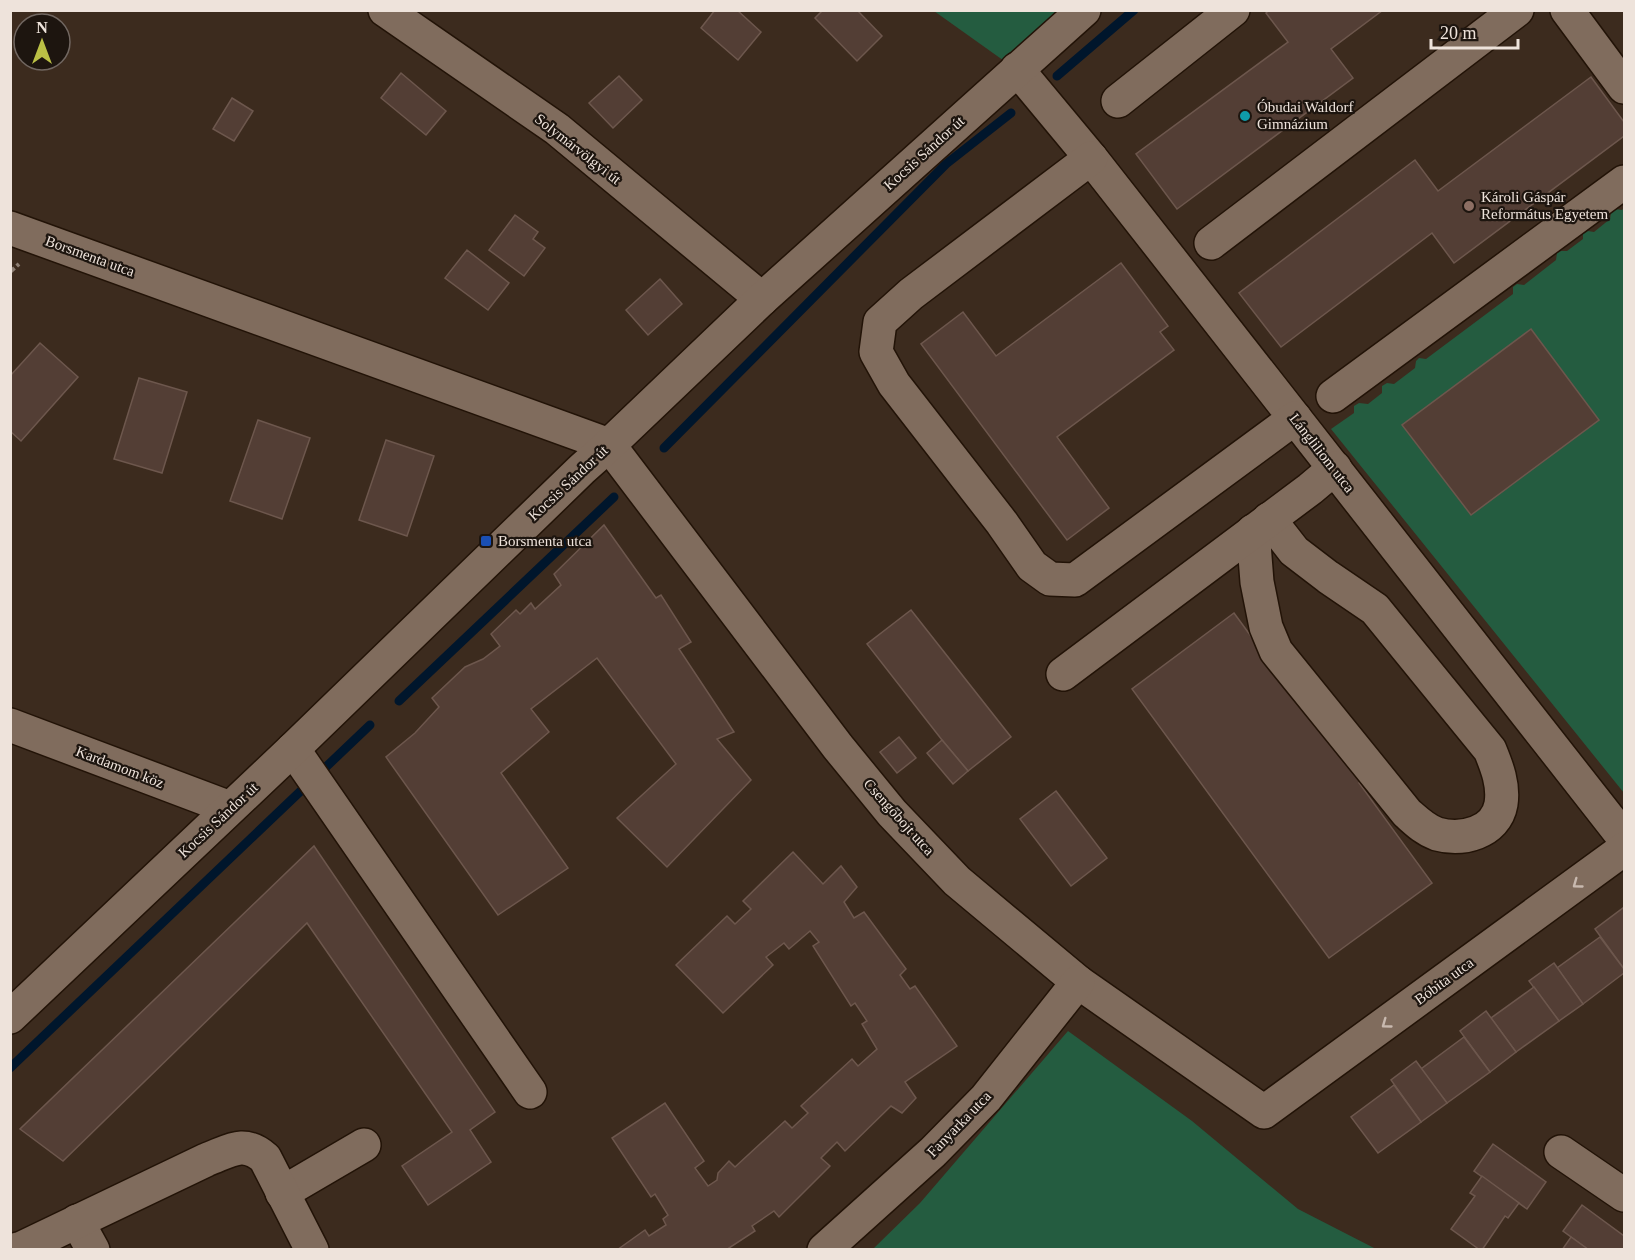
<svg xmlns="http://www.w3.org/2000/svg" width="1635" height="1260" font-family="'Times New Roman',serif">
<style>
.green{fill:#245c40}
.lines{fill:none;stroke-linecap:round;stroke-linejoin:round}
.stream{stroke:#00162c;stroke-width:9}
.building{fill:#533e35;stroke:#6d574d;stroke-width:1.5}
.minor-casing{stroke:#221307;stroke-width:36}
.path{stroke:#8d7f74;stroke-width:4;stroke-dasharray:6 3;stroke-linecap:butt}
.minor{stroke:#806c5d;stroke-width:33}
.oneway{stroke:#c8b9af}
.culture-dot{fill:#0f9aa8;stroke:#1d150f;stroke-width:2}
.education-dot{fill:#8d6e63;stroke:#1d150f;stroke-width:2}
.transit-dot{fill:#1a4fb4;stroke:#1d150f;stroke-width:2}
.labels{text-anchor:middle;stroke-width:4.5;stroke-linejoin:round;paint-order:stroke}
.poi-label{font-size:15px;fill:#eee3db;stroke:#1d150f;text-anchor:start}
.street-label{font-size:15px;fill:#eee3db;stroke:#1d150f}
</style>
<rect width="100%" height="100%" fill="#3c2b1e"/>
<g class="green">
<polygon points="934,11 1066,11 1007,63"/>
<polygon points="1624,208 1624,793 1331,429 1354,413 1354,406 1359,403 1368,404 1382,393 1382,386 1387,383 1394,384 1415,368 1416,361 1419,358 1426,359 1513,294 1513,287 1517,284 1524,285 1556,260 1557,253 1561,251 1567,251 1583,239 1583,234 1588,231 1594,232 1610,219 1611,213 1615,209 1622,210"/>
<polygon points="1068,1031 1192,1121 1298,1209 1376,1249 873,1249 920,1203"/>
</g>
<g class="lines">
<g class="stream">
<polyline points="1057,76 1134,10"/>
<polyline points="664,448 946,164 1011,113"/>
<polyline points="399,701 614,497"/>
<polyline points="10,1068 370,725"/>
</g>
</g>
<g class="building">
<polygon points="715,10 737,10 761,32 738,60 701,28"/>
<polygon points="823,10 857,10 882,36 857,61 815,18"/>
<polygon points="1269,10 1383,10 1331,49 1353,78 1177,209 1136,154 1288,42 1266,13"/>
<polygon points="401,73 446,111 426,135 381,98"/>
<polygon points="619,76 642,100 613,128 589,103"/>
<polygon points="1591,77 1624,122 1624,136 1454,263 1432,233 1281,347 1239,293 1415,160 1438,191"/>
<polygon points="232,98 253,111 234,141 213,129"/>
<polygon points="515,215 538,232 533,239 545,248 524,276 489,250"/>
<polygon points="467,250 509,283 488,310 445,278"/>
<polygon points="1121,263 1168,326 1160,332 1174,350 1057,437 1109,508 1067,540 921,344 963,312 996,356"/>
<polygon points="660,279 682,304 648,335 626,310"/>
<polygon points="1531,329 1599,420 1471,515 1402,425"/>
<polygon points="40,343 78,377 21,441 10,431 10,376"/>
<polygon points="139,378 187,392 162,473 114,459"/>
<polygon points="258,420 310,438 282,519 230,501"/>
<polygon points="386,440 434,456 407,536 359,520"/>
<polygon points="604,525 656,598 661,595 691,642 679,649 734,732 717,739 751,780 667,867 617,818 676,764 597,658 531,709 549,732 501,773 568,868 498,915 386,757 415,733 439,707 432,698 465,667 483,659 500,646 491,634 516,610 520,614 531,603 535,609 561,585 554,574"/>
<polygon points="911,610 1011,737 968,771 942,740 867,644"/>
<polygon points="1234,613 1308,714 1366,778 1359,783 1432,883 1329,958 1132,689"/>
<polygon points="899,737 916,758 897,773 880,752"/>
<polygon points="942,740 968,771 953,784 927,753"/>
<polygon points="1056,791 1107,858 1071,886 1020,819"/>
<polygon points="314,846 495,1112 470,1130 491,1162 428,1205 402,1166 452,1132 307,923 63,1161 20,1129"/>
<polygon points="793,852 823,884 841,866 857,887 844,902 854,918 864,912 906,969 900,975 910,989 915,986 957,1046 905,1082 916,1098 902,1113 891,1106 845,1151 837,1142 821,1158 830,1166 779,1217 774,1211 752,1226 755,1231 726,1250 617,1250 645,1230 649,1236 666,1225 663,1219 668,1215 655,1194 651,1197 612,1138 665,1103 704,1161 695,1168 708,1186 717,1180 718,1173 729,1161 735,1167 785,1121 792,1128 808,1113 801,1106 852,1059 858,1066 877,1049 862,1024 867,1021 855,1003 851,1006 813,946 819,942 810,931 789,949 784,943 766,957 773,965 723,1013 676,965 727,916 735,924 751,909 743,901"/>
<polygon points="1623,908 1624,910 1624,969 1595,929"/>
<polygon points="1600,937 1624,969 1624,973 1583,1004 1557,968"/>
<polygon points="1554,963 1583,1004 1559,1021 1529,981"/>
<polygon points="1534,987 1559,1021 1516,1052 1491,1018"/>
<polygon points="1486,1011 1516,1052 1490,1072 1460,1031"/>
<polygon points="1464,1037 1490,1072 1447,1103 1421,1069"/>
<polygon points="1416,1061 1447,1103 1421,1122 1391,1080"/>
<polygon points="1394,1085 1421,1122 1378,1153 1351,1117"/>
<polygon points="1493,1144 1546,1182 1527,1209 1474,1171"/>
<polygon points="1482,1176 1519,1203 1508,1218 1505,1216 1482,1250 1480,1250 1451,1229 1475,1196 1470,1193"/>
<polygon points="1582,1205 1624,1236 1624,1250 1589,1250 1563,1231"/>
<polygon points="1571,1237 1589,1250 1562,1250"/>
</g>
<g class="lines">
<g class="minor-casing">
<g id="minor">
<polyline points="385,10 557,129 762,299"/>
<polyline points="1567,10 1624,87"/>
<polyline points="1017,69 1091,158 1624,838"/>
<polyline points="1118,101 1233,10"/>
<polyline points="1091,158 911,294 880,322 876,352 894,384 1002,523 1032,566 1050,579 1075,580 1295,418"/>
<polyline points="10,228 609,445 838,747 892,813 957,881 1078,982 1264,1112 1624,849"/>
<polyline points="1211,243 1517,10"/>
<polyline points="1333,396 1624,182"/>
<path d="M1253 531 1257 582 1266 627 1276 651 1407 813C1416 821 1425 830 1437 834 1462 841 1496 833 1501 804 1504 785 1497 767 1490 750L1375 609 1328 577 1294 551 1269 519"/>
<polyline points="1063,674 1310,489 1335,468"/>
<polyline points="10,725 230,808"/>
<polyline points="293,749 530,1092"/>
<polyline points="10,1017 293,749 582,469 609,445 762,299 1084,10"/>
<polyline points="1561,1152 1624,1195"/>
<polyline points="282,1193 364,1145"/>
<polyline points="77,1221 93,1250"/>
<path d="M14 1250 22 1248 206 1160C230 1151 243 1139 265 1158L312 1250"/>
<polyline points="824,1250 933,1152 986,1098 1078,982"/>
</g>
</g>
<polyline class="path" points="10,272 19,264"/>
<use href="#minor" class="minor"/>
</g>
<defs><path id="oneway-chevron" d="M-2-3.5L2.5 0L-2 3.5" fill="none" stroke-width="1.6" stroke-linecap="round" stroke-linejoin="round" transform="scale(1.5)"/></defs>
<g class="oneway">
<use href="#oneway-chevron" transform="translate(1577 884) rotate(144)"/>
<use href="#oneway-chevron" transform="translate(1386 1024) rotate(144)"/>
</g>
<circle class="culture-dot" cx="1245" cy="116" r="6"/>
<circle class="education-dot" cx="1469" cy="206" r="6"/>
<rect class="transit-dot" x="480" y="535" width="12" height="12" rx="3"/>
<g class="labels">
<g class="poi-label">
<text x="1257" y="112">Óbudai Waldorf<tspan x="1257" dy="17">Gimnázium</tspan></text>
<text x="1481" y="202">Károli Gáspár<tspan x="1481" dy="17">Református Egyetem</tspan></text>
<text x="498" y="546">Borsmenta utca</text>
</g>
<g class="street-label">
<text transform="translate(578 149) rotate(38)" y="5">Solymárvölgyi út</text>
<text transform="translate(924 153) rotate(-42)" y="5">Kocsis Sándor út</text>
<text transform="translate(90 256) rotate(20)" y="5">Borsmenta utca</text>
<text transform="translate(1322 453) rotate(52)" y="5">Lángliliom utca</text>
<text transform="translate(568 483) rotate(-43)" y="5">Kocsis Sándor út</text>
<text transform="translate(120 767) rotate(21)" y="5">Kardamom köz</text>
<text transform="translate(899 817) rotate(48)" y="5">Csengőbojt utca</text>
<text transform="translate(218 820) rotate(-43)" y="5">Kocsis Sándor út</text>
<text transform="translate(1444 981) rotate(-36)" y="5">Bóbita utca</text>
<text transform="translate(959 1124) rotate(-46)" y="5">Fanyarka utca</text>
</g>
</g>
<rect width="1635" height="1260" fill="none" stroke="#eee3db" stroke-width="24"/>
<g transform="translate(42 42)"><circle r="28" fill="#1d150f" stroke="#716761" stroke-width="1.5"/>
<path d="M0-4.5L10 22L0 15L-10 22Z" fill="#bbc045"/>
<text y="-9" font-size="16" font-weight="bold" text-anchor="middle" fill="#eee3db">N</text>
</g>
<path d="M1431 39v9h87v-9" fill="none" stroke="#eee3db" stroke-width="3"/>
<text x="1440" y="39" font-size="18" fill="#eee3db" stroke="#1d150f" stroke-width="4.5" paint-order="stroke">20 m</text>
</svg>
